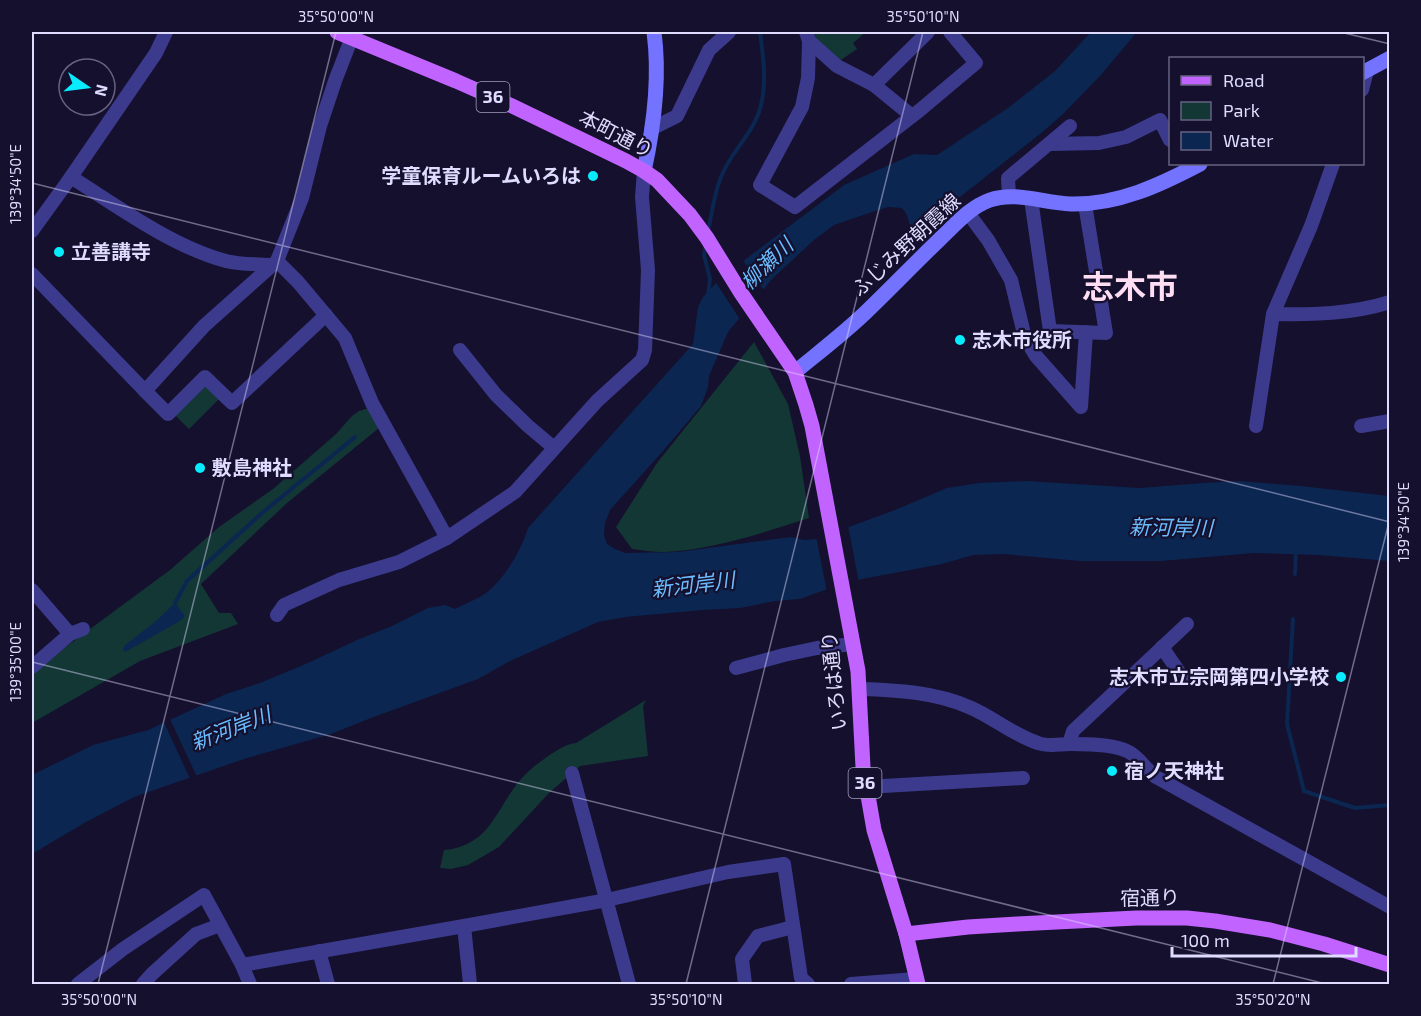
<svg xmlns="http://www.w3.org/2000/svg" width="1421" height="1016" font-family="'Exo 2','Noto Sans JP',sans-serif">
<style>
.green{fill:#133735}
.water{fill:#0b2651}
.pier{fill:#15102d}
.lines{fill:none;stroke-linecap:round;stroke-linejoin:round}
.stream{stroke:#0b2651;stroke-width:4}
.street{stroke:#3b3a8d;stroke-width:14}
.secondary{stroke:#7373ff;stroke-width:15}
.primary{stroke:#c163ff;stroke-width:15}
.ticks{fill:none;stroke:#dfdcff;stroke-width:1.5;stroke-opacity:0.45}
.poi-dot{fill:#08ecff;stroke:#15102d;stroke-width:2}
.labels{text-anchor:middle;stroke-width:4.5;stroke-linejoin:round;paint-order:stroke}
.shield{fill:#15102d;stroke:#a29fc0;stroke-width:1.5}
.shield-label{font-size:18px;font-weight:bold;fill:#dfdcff}
.street-label{font-size:20px;fill:#dfdcff;stroke:#15102d}
.poi-label{font-size:20px;font-weight:bold;fill:#dfdcff;stroke:#15102d;text-anchor:start}
.water-label{font-size:21px;font-style:italic;fill:#6abdff;stroke:#15102d}
.town-label{font-size:32px;font-weight:bold;fill:#ffdef4;stroke:#15102d}
.neatline{fill:none;stroke:#dfdcff;stroke-width:2}
.ticks-label{font-size:15px;text-anchor:middle;fill:#dfdcff}
</style>
<rect width="100%" height="100%" fill="#15102d"/>
<g class="green">
<polygon points="815,32 866,32 853,43 857,49 838,62 825,51 814,35"/>
<path d="M754 342 788 404 800 456 809 518C762 533 713 550 664 552 653 552 642 550 632 549L616 527 657 463Z"/>
<polygon points="205,383 219,399 189,429 174,414"/>
<polygon points="369,408 379,428 287,503 201,584 219,613 231,613 238,624 140,661 32,723 32,675 67,646 170,570 219,527 273,489 336,434 352,416 359,411"/>
<path d="M646 700 643 706 648 756 580 766 549 793 499 847 468 865 451 869 440 868 444 850C487 846 494 815 516 785 526 772 538 763 551 754 560 749 566 744 576 743Z"/>
</g>
<g class="water">
<path d="M1091 32H1137L1100 76 1062 115 1040 134 917 231 910 226 907 215 902 208 888 207 872 212 834 225 814 240 772 279 728 332 709 376 708 387 701 406 663 451 610 510 605 523 604 535 607 544 615 549 625 553 678 552 791 537 804 540 816 539 895 510 947 488 979 483 1026 481 1140 488 1203 483 1239 481 1301 486 1389 496V561L1319 555 1254 553 1161 561H1080L1003 554 973 555 942 564 862 579 822 591 800 599 775 601 740 608 703 610 625 617 598 622 510 661 478 679 371 718 331 734 247 758 134 797 86 822 32 854V775L93 745 148 730 226 694 260 683 308 663 357 640 392 626 428 608 445 605 455 609C463 605 472 601 480 597 502 584 521 551 528 528L693 344 698 307 703 297 715 284 751 255 844 185 914 154 937 155 1008 108 1055 71Z"/>
<polygon points="175,603 185,616 180,621 125,652 123,650 124,646 156,621"/>
</g>
<g class="pier">
<polygon points="742,259 765,292 741,321 715,281"/>
<polygon points="848,525 859,583 827,592 816,536"/>
<polygon points="169,717 198,779 191,781 163,720"/>
</g>
<g class="lines">
<g class="stream">
<path d="M708 231C712 213 714 194 721 177 731 151 755 132 761 105 767 80 763 56 760 32"/>
<polyline points="706,244 704,255 710,279 708,295"/>
<polyline points="1295,574 1296,551"/>
<polyline points="175,603 187,581 262,513 355,437"/>
<polyline points="1293,619 1287,724 1304,791 1355,808 1390,805"/>
</g>
<g class="street">
<polyline points="806,32 809,41 808,78 802,107 760,185 795,207 920,110 976,63 950,32"/>
<polyline points="809,41 837,66 874,85 928,32"/>
<polyline points="874,85 912,116"/>
<polyline points="1362,90 1367,71"/>
<polyline points="651,129 677,116 709,50 729,32"/>
<polyline points="1051,144 1099,143 1126,137 1160,120 1170,140"/>
<path d="M71 177C118 207 173 247 226 261 241 265 258 264 273 265"/>
<polyline points="1009,196 1008,178 1070,126"/>
<polyline points="1031,199 1050,331 1106,333 1085,204"/>
<polyline points="968,213 988,240 1011,280 1025,338 1036,356 1081,407 1086,332"/>
<polyline points="32,231 71,177 156,53 166,32"/>
<polyline points="277,261 298,282 345,338 372,403 447,538"/>
<polyline points="32,274 145,391 204,326 277,261 302,198 320,126 335,81 352,37"/>
<path d="M1273 314C1312 315 1352 314 1390 302"/>
<polyline points="460,350 496,395 528,426 553,447"/>
<polyline points="145,391 168,414 205,377 232,403 326,315"/>
<polyline points="1256,426 1273,314 1311,226 1333,164"/>
<polyline points="1361,426 1390,421"/>
<polyline points="32,590 70,634"/>
<polyline points="277,615 284,605 339,580 399,562 447,538 515,492 597,401 642,360 645,350 648,270 642,197 644,171"/>
<polyline points="1162,647 1183,678"/>
<polyline points="32,667 70,634 83,629"/>
<polyline points="736,668 784,655 817,648 853,644"/>
<path d="M860 689C896 690 935 692 969 707 993 717 1013 735 1038 743 1049 747 1059 744 1070 744 1086 744 1115 744 1129 752 1140 758 1146 770 1156 777L1390 907"/>
<polyline points="1069,744 1073,731 1187,624"/>
<polyline points="572,773 629,984"/>
<polyline points="866,787 1023,778"/>
<polyline points="464,926 470,984"/>
<polyline points="319,951 328,984"/>
<polyline points="242,965 464,926 607,900 728,872 784,864 801,978 808,984"/>
<polyline points="78,984 123,949 204,895 242,965 250,984"/>
<polyline points="143,984 152,974 196,934 220,925"/>
<polyline points="745,984 742,959 758,936 793,927"/>
<polyline points="851,984 916,979"/>
</g>
<g class="secondary">
<polyline points="1362,73 1390,58"/>
<path d="M644 171C654 126 660 77 654 32"/>
<path d="M795 372C818 353 843 334 865 313 890 289 914 264 940 239 955 225 970 207 990 200 1015 191 1044 203 1071 204 1118 205 1160 185 1200 164"/>
</g>
<g class="primary">
<polyline points="337,32 456,81 510,105 626,161 644,171 657,180 690,215 707,238 741,293 795,372 806,405 812,426 858,671 863,767 874,830 906,934 918,984"/>
<polyline points="906,934 968,927 1017,924 1136,918 1187,918 1215,921 1270,930 1324,944 1390,965"/>
</g>
</g>
<path class="ticks" d="M1340 32 1390 44M32 183 1390 522M32 662 1326 984M98 984 336 32M686 984 923 32M1273 984 1390 518"/>
<g class="poi-dot">
<circle cx="593" cy="176" r="6"/>
<circle cx="59" cy="252" r="6"/>
<circle cx="960" cy="340" r="6"/>
<circle cx="200" cy="468" r="6"/>
<circle cx="1341" cy="677" r="6"/>
<circle cx="1112" cy="771" r="6"/>
</g>
<g class="labels">
<g class="shield">
<rect x="476.5" y="82" width="33" height="30" rx="4.5"/>
<rect x="848.5" y="768" width="33" height="30" rx="4.5"/>
</g>
<g class="shield-label">
<text x="493" y="103">36</text>
<text x="865" y="789">36</text>
</g>
<g class="street-label">
<text transform="translate(616 134) rotate(27)" y="7">本町通り</text>
<text transform="translate(906 245) rotate(-43)" y="7">ふじみ野朝霞線</text>
<text transform="translate(834 681) rotate(-96)" y="7">いろは通り</text>
<text transform="translate(1150 898) rotate(-1)" y="7">宿通り</text>
</g>
<g class="poi-label">
<text x="581" y="183" text-anchor="end">学童保育ルームいろは</text>
<text x="71" y="259">立善講寺</text>
<text x="972" y="347">志木市役所</text>
<text x="212" y="475">敷島神社</text>
<text x="1329" y="684" text-anchor="end">志木市立宗岡第四小学校</text>
<text x="1124" y="778">宿ノ天神社</text>
</g>
<g class="water-label">
<text transform="translate(767 264) rotate(-44)" y="7">柳瀬川</text>
<text transform="translate(1171 528) rotate(1)" y="7">新河岸川</text>
<text transform="translate(693 585) rotate(-7)" y="7">新河岸川</text>
<text transform="translate(231 729) rotate(-21)" y="7">新河岸川</text>
</g>
<g class="town-label">
<text x="1130" y="298">志木市</text>
</g>
</g>
<rect width="1421" height="1016" fill="none" stroke="#15102d" stroke-width="66"/>
<rect x="1169" y="57" width="195" height="108" fill="#15102d" stroke="#666281" stroke-width="1.5"/>
<rect x="1181" y="76" width="30" height="9" fill="#c163ff" stroke="#666281" stroke-width="1.5"/>
<text x="1223" y="87" font-size="18" fill="#dfdcff">Road</text>
<rect x="1181" y="102" width="30" height="18" fill="#133735" stroke="#666281" stroke-width="1.5"/>
<text x="1223" y="117" font-size="18" fill="#dfdcff">Park</text>
<rect x="1181" y="132" width="30" height="18" fill="#0b2651" stroke="#666281" stroke-width="1.5"/>
<text x="1223" y="147" font-size="18" fill="#dfdcff">Water</text>
<g transform="translate(87 87) rotate(104)"><circle r="28" fill="#15102d" stroke="#666281" stroke-width="1.5"/>
<path d="M0-4.5L10 22L0 15L-10 22Z" fill="#08ecff"/>
<text y="-9" font-size="16" font-weight="bold" text-anchor="middle" fill="#dfdcff">N</text>
</g>
<path d="M1172 947v9h184v-9" fill="none" stroke="#dfdcff" stroke-width="3"/>
<text x="1181" y="947" font-size="18" fill="#dfdcff" stroke="#15102d" stroke-width="4.5" paint-order="stroke">100 m</text>
<rect x="33" y="33" width="1355" height="950" class="neatline"/>
<g class="ticks-label">
<text x="336" y="22">35°50'00"N</text>
<text x="923" y="22">35°50'10"N</text>
<text transform="translate(16 184) rotate(-90)" y="5">139°34'50"E</text>
<text transform="translate(1404 522) rotate(-90)" y="5">139°34'50"E</text>
<text transform="translate(16 662) rotate(-90)" y="5">139°35'00"E</text>
<text x="99" y="1005">35°50'00"N</text>
<text x="686" y="1005">35°50'10"N</text>
<text x="1273" y="1005">35°50'20"N</text>
</g>
</svg>
